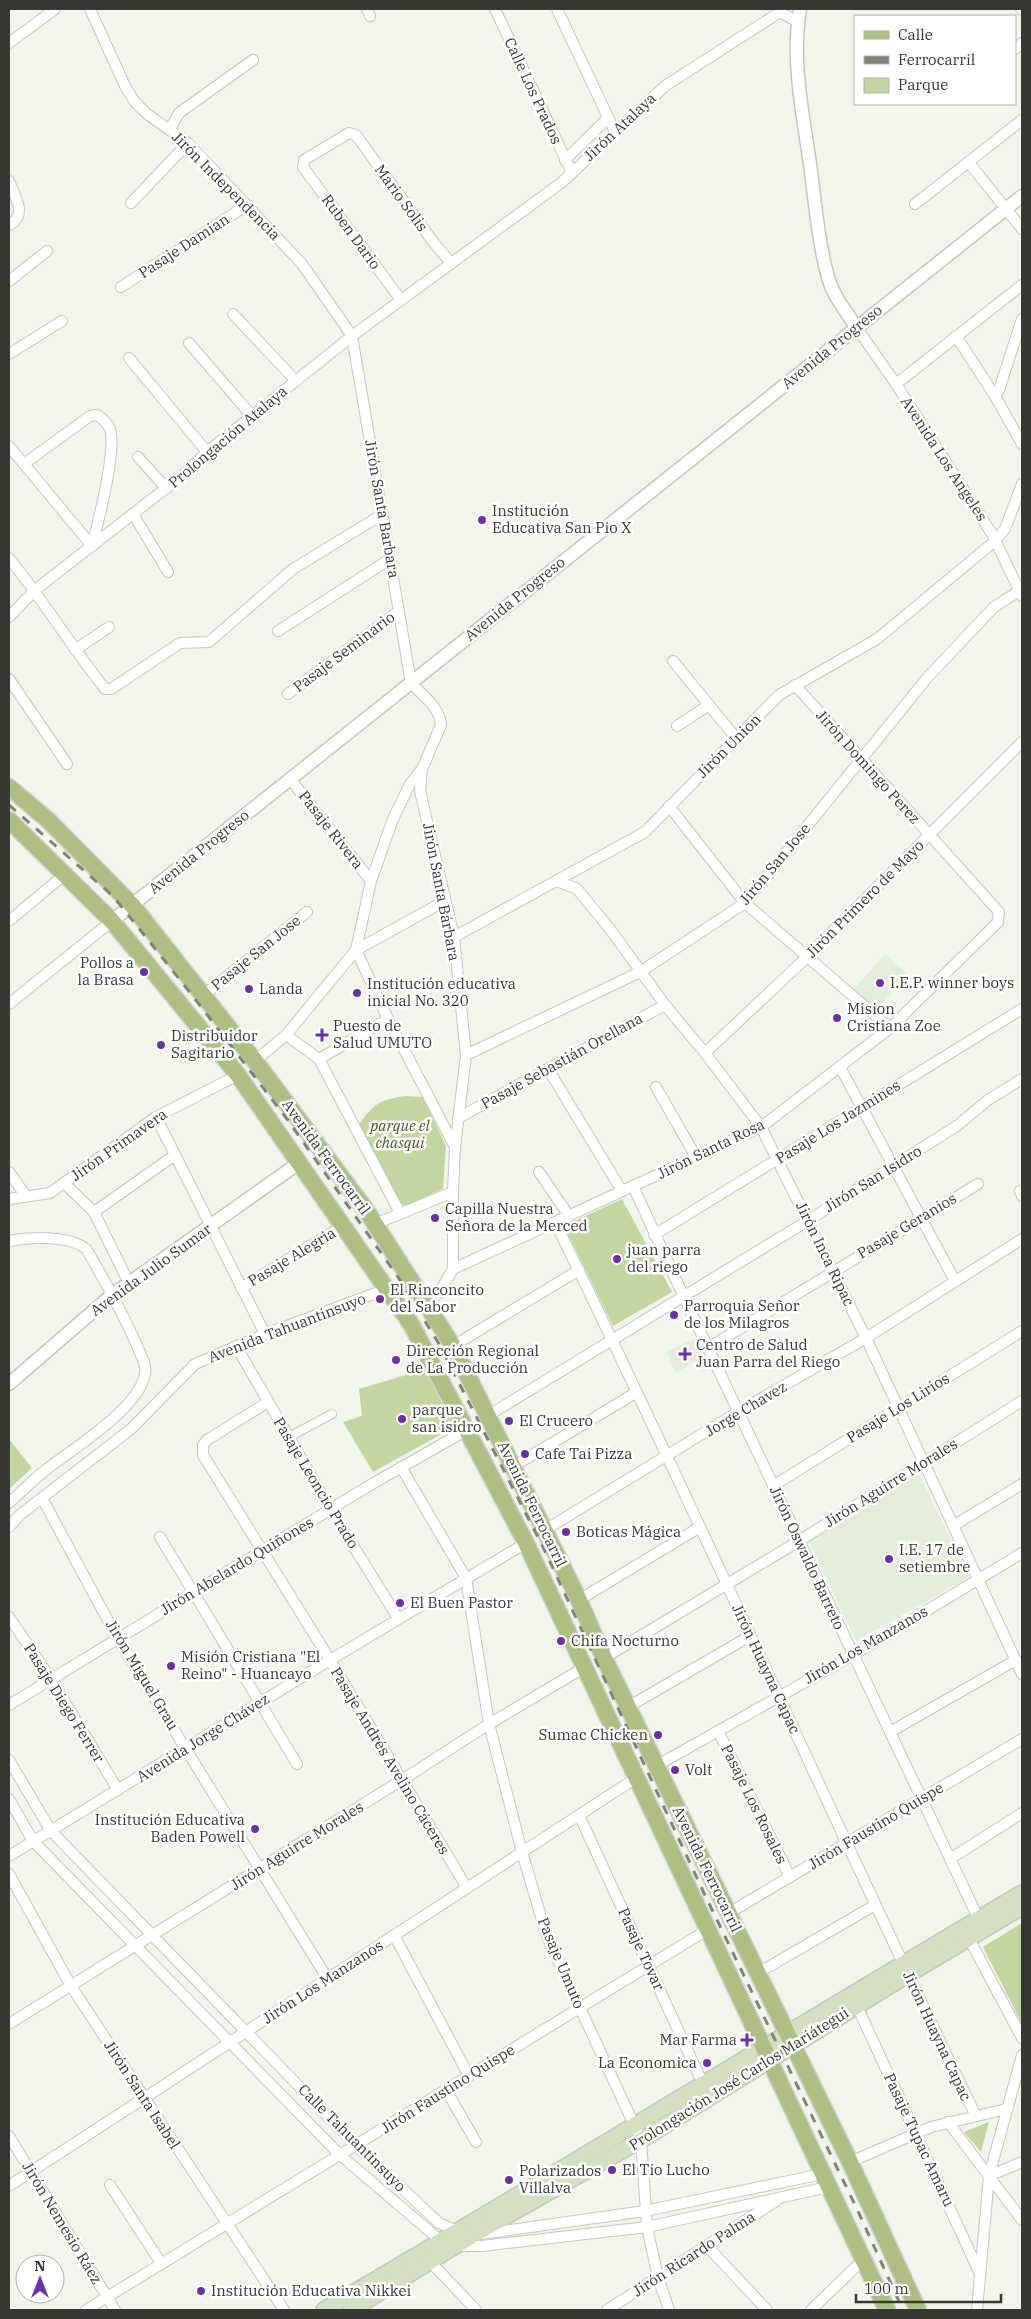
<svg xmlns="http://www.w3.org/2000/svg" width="1031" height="2319" font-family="'IBM Plex Serif',serif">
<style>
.built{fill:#e5ecda}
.green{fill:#c3d5a0}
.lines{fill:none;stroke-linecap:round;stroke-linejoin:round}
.pedestrian-casing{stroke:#c3c7bd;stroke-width:10}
.minor-casing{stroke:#c3c7bd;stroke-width:12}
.tertiary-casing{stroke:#c3c7bd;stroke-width:15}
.secondary-casing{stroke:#c3c7bd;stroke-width:18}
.primary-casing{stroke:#d3d3d2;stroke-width:19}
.pedestrian{stroke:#fff;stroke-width:8}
.minor{stroke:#fff;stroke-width:10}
.tertiary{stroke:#fff;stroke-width:12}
.secondary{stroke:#d7dfc2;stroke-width:15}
.primary{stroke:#afbf84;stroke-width:16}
.rail{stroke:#80837c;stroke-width:3;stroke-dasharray:9 9;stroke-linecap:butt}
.poi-dot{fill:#6c30a6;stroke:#fff;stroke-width:2}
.labels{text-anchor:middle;stroke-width:5;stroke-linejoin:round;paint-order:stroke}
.street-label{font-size:15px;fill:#363834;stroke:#fff}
.poi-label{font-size:15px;fill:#363834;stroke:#fff;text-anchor:start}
.park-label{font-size:15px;font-style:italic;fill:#485820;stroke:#fff}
</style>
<rect width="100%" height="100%" fill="#f1f5eb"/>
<g class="built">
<polygon points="885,954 908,975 876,1010 853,990"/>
<polygon points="696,1338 704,1356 675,1373 667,1351"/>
<polygon points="919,1474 969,1577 856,1641 809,1541"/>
</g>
<g class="green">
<path d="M405 1096 423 1097 446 1146 443 1189 405 1206 397 1203 359 1124C374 1104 379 1100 405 1096Z"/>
<polygon points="622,1199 672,1292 613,1326 564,1226"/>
<polygon points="426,1369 456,1426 373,1472 343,1422 362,1416 359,1389"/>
<polygon points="9,1439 32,1468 9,1489"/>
<polygon points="1022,1923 1022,2024 983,1947"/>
<polygon points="989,2122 981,2152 964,2132"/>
</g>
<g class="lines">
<g class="pedestrian-casing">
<polyline id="pedestrian" points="289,1437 332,1414"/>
</g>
<g class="minor-casing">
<g id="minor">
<path d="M90 9 125 86 134 101 147 114 188 143 302 264 352 336 411 683C422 695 440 707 441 725L422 769 420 791 454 937 466 1055 455 1147 453 1192V1269L440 1291 427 1304"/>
<polyline points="367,9 370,16"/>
<polyline points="495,9 572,173"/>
<polyline points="557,9 615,132"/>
<polyline points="1021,9 1022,10"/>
<polyline points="9,43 55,9"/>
<polyline points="1015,49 1022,43"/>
<polyline points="170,129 179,113 253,60"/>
<polyline points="565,160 608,118"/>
<polyline points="969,163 1022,229"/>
<path d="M9 181C15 196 28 216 9 225"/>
<polyline points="131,203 188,143"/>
<polyline points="915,204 1022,120"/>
<polyline points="9,281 47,251"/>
<polyline points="121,287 247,205"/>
<polyline points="401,300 303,167 304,160 349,133 356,135 431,239 450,262"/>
<polyline points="233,314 296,381"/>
<polyline points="856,327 896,384 992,534 1022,596"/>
<polyline points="956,336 995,396 1022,444"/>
<polyline points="189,343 252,416"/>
<polyline points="9,354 62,321"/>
<polyline points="129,358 207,452"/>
<polyline points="896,384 1022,285"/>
<polyline points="995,396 999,390 1022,319"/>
<polyline points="9,446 92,546"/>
<polyline points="138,457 166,488"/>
<path d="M24 464 90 416 97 415C103 419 107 422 110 429 117 451 98 522 92 546"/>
<polyline points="133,514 168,572"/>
<path d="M9 558C43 600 71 646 105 689H111L180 643 209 642 293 569 383 514"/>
<polyline points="9,617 35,590 183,475 207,452 352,336 561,183 665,86 780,12 798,22"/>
<polyline points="278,631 390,559"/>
<polyline points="75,650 109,627"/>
<polyline points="673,661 736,738"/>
<polyline points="9,679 67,764"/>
<polyline points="288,694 399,611"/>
<polyline points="677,726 709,705"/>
<polyline points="290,779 371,881"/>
<polyline points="669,806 745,903 890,1028"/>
<polyline points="557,881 577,889 610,929 665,1005 705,1053 761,1127 866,1338 1022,1674"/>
<polyline points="445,901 356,950 388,1019 455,1147"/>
<polyline points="9,921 65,874"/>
<polyline points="454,937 645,832 779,695 877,639 995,541 1005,529 1022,484"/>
<polyline points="204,995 307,912"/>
<polyline points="9,1004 112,921"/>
<polyline points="286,1035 319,1059 400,1213"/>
<polyline points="705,1053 807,957 1022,742"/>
<polyline points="466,1055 640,972 745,903 927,678 994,607 1022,589"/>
<polyline points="319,1059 388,1019"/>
<polyline points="255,1061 286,1035 356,950 371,881 393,819 410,784 421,770"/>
<polyline points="840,1067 955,1281"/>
<polyline points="548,1069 622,1191"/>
<polyline points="656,1087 696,1157"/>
<polyline points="156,1117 265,1334"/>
<polyline points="458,1118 665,1005"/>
<polyline points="9,1172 26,1196"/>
<polyline points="539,1172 569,1216"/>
<polyline points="64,1183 94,1212 129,1283"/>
<polyline points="633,1186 683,1295 981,1924"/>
<polyline points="1020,1191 1022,1196"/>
<polyline points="9,1199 50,1193 156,1117 238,1075"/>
<polyline points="94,1212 175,1155"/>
<path d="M555 1222C700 1517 832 1820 976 2116"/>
<polyline points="375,1224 453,1192"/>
<polyline points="654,1235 1022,1009"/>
<path d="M9 1241C29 1237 72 1235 87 1250 105 1282 124 1314 138 1348 140 1354 144 1360 145 1366 151 1402 69 1451 43 1472 31 1482 20 1493 9 1503"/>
<polyline points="453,1269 761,1127 890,1028 998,922 999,912 795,685"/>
<polyline points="241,1288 343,1226"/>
<polyline points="236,1346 331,1510 398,1618"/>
<polyline points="453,1346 579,1270"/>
<polyline points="708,1348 978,1184"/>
<polyline points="268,1402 207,1440 203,1445 203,1455 330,1660 467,1888"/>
<polyline points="489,1415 809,1220 958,1125 988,1100 1022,1079"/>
<polyline points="514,1466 637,1392"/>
<polyline points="401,1467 466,1578 489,1724 522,1852 546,1934 641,2140 647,2227 658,2277 669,2310"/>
<polyline points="773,1486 1022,1331"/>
<polyline points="42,1498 118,1639 327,1978"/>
<polyline points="953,1526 1022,1484"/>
<polyline points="9,1527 21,1514 131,1429 195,1364 265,1334 387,1289"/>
<polyline points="545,1530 738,1412 866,1338 1022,1239"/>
<polyline points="160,1537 297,1764"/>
<polyline points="579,1600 700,1527"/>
<polyline points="9,1617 51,1679 118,1790"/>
<polyline points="604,1658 799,1541 1022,1401"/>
<polyline points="9,1705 372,1484 467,1430"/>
<polyline points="628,1707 750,1636"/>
<polyline points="718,1731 790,1877"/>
<polyline points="890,1732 1016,1660"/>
<polyline points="9,1760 51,1831 356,2145 439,2223 462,2233"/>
<polyline points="656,1766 853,1655 1022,1553"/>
<polyline points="9,1799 33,1841 339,2154 441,2241 453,2246 482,2246 647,2227 828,2187"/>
<polyline points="579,1815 703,2084"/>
<polyline points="9,1856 330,1660 526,1543"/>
<polyline points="950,1859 1022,1813"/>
<polyline points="9,1874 71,1986 284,2310"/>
<polyline points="729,1913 1022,1739"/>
<polyline points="966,1933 1022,2038"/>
<polyline points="394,1935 469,2076"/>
<polyline points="758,1973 875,1905"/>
<polyline points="857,2006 980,2274"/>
<polyline points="9,2024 402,1780 489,1724 585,1667"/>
<polyline points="446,2090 476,2142"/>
<polyline points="948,2122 1022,2220"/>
<polyline points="9,2136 115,2310"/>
<polyline points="850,2162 931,2127 1006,2109"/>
<polyline points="989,2176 1022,2162"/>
<polyline points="110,2185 161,2263"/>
<polyline points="9,2186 636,1778"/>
<polyline points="481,2234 645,2211 822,2174"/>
<polyline points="707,2246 767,2310"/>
<polyline points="426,2257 476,2310"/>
<path d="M86 2310C293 2182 500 2056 707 1930"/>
<polyline points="607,2310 776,2201"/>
<polyline points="811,2310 863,2260"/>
<polyline points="977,2310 989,2176 1022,2055"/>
</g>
</g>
<g class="tertiary-casing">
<g id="tertiary">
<path d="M800 9C791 60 803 114 810 164 815 201 818 241 828 277 833 296 846 311 856 327"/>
<polyline points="112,921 1022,196"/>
<polyline points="9,1384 112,1295 299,1163"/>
</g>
</g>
<g class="secondary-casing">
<g id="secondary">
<path d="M324 2310C558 2173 789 2031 1022 1893"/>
<polyline points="351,2310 473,2235 641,2140 907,1975 1022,1907"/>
</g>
</g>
<g class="primary-casing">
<g id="primary">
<polyline points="9,787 49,821 132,905 255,1061 366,1210 453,1346 579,1600 604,1658 850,2162 918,2310"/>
<polyline points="9,820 112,921 238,1075 411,1324 526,1543 887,2310"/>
</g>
</g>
<use href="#pedestrian" class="pedestrian"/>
<use href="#minor" class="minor"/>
<use href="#tertiary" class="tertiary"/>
<use href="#secondary" class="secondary"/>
<use href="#primary" class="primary"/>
<polyline class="rail" points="9,805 113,896 192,995 287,1119 398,1277 439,1344 544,1549 703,1891 857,2209 903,2310"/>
</g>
<g class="poi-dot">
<circle cx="482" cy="520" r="5"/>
<circle cx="144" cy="972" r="5"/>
<circle cx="880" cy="983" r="5"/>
<circle cx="249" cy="989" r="5"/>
<circle cx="357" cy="993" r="5"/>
<circle cx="837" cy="1018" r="5"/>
<path d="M319.5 1027.5h5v5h5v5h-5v5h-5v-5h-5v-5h5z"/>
<circle cx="161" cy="1045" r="5"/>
<circle cx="435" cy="1218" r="5"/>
<circle cx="617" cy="1259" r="5"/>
<circle cx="380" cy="1299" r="5"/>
<circle cx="674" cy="1315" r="5"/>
<path d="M682.5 1346.5h5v5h5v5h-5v5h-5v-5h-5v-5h5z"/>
<circle cx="396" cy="1360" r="5"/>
<circle cx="402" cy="1419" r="5"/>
<circle cx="509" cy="1421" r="5"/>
<circle cx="525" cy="1454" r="5"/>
<circle cx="566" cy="1532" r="5"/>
<circle cx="889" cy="1559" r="5"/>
<circle cx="400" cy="1603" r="5"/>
<circle cx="561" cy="1641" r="5"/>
<circle cx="171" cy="1666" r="5"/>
<circle cx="658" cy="1735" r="5"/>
<circle cx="675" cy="1770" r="5"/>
<circle cx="255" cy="1829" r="5"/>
<path d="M744.5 2032.5h5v5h5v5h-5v5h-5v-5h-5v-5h5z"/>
<circle cx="707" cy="2063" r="5"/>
<circle cx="612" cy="2170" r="5"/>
<circle cx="509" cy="2180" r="5"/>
<circle cx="201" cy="2291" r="5"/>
</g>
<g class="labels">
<g class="street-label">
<text transform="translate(533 91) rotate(65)" y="5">Calle Los Prados</text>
<text transform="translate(620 127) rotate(-43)" y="5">Jirón Atalaya</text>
<text transform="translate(226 186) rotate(45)" y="5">Jirón Independencia</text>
<text transform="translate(401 198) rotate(54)" y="5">Mario Solis</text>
<text transform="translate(351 232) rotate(54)" y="5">Ruben Dario</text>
<text transform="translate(184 246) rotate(-33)" y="5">Pasaje Damian</text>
<text transform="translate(832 347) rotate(-39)" y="5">Avenida Progreso</text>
<text transform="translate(228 437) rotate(-40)" y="5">Prolongación Atalaya</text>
<text transform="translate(944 459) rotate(57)" y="5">Avenida Los Angeles</text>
<text transform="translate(382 509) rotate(80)" y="5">Jirón Santa Barbara</text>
<text transform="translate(515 599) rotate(-39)" y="5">Avenida Progreso</text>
<text transform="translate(344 652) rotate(-37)" y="5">Pasaje Seminario</text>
<text transform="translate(729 746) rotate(-45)" y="5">Jirón Union</text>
<text transform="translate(868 767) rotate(48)" y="5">Jirón Domingo Perez</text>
<text transform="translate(331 830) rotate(52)" y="5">Pasaje Rivera</text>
<text transform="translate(199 852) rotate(-39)" y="5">Avenida Progreso</text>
<text transform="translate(775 864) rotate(-50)" y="5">Jirón San Jose</text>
<text transform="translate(441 892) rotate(79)" y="5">Jirón Santa Bárbara</text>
<text transform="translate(865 899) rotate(-45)" y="5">Jirón Primero de Mayo</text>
<text transform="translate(256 953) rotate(-39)" y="5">Pasaje San Jose</text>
<text transform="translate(562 1061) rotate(-29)" y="5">Pasaje Sebastián Orellana</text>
<text transform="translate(838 1122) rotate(-32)" y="5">Pasaje Los Jazmines</text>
<text transform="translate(119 1145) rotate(-35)" y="5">Jirón Primavera</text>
<text transform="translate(711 1149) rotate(-26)" y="5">Jirón Santa Rosa</text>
<text transform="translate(326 1157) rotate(54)" y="5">Avenida Ferrocarril</text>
<text transform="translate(873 1179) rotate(-32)" y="5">Jirón San Isidro</text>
<text transform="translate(907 1226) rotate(-31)" y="5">Pasaje Geranios</text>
<text transform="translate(825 1254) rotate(64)" y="5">Jirón Inca Ripac</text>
<text transform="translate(292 1257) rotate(-31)" y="5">Pasaje Alegria</text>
<text transform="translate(151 1270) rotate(-36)" y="5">Avenida Julio Sumar</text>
<text transform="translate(287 1328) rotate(-21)" y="5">Avenida Tahuantinsuyo</text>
<text transform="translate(898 1408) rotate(-32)" y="5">Pasaje Los Lirios</text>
<text transform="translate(746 1409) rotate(-31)" y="5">Jorge Chavez</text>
<text transform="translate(316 1483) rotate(59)" y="5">Pasaje Leoncio Prado</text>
<text transform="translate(891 1483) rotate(-32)" y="5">Jirón Aguirre Morales</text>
<text transform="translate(532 1504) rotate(64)" y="5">Avenida Ferrocarril</text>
<text transform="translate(807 1558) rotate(65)" y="5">Jirón Oswaldo Barreto</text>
<text transform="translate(237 1566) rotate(-31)" y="5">Jirón Abelardo Quiñones</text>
<text transform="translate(866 1645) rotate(-30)" y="5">Jirón Los Manzanos</text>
<text transform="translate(766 1669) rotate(65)" y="5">Jirón Huayna Capac</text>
<text transform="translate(142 1675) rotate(59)" y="5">Jirón Miguel Grau</text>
<text transform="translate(64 1703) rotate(58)" y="5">Pasaje Diego Ferrer</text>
<text transform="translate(203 1738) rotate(-32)" y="5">Avenida Jorge Chávez</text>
<text transform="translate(390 1761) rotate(59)" y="5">Pasaje Andrés Avelino Cáceres</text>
<text transform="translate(754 1804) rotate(64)" y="5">Pasaje Los Rosales</text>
<text transform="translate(876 1826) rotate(-31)" y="5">Jirón Faustino Quispe</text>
<text transform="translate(297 1846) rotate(-32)" y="5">Jirón Aguirre Morales</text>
<text transform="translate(707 1869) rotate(64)" y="5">Avenida Ferrocarril</text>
<text transform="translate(641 1949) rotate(65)" y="5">Pasaje Tovar</text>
<text transform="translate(561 1963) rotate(67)" y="5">Pasaje Umuto</text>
<text transform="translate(323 1982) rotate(-33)" y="5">Jirón Los Manzanos</text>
<text transform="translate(937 2036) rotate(65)" y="5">Jirón Huayna Capac</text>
<text transform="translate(739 2079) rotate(-32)" y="5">Prolongación José Carlos Mariátegui</text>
<text transform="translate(448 2089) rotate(-32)" y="5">Jirón Faustino Quispe</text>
<text transform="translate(142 2095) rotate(57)" y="5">Jirón Santa Isabel</text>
<text transform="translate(352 2138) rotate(45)" y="5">Calle Tahuantinsuyo</text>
<text transform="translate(919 2140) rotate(65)" y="5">Pasaje Tupac Amaru</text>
<text transform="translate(62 2223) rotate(59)" y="5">Jirón Nemesio Ráez</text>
<text transform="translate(694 2254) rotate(-33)" y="5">Jirón Ricardo Palma</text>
</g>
<g class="poi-label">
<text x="492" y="516">Institución<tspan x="492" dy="17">Educativa San Pio X</tspan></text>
<text x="134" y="968" text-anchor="end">Pollos a<tspan x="134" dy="17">la Brasa</tspan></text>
<text x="890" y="988">I.E.P. winner boys</text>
<text x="367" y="989">Institución educativa<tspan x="367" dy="17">inicial No. 320</tspan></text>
<text x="259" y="994">Landa</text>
<text x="847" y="1014">Mision<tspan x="847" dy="17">Cristiana Zoe</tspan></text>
<text x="333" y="1031">Puesto de<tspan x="333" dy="17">Salud UMUTO</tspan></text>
<text x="171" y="1041">Distribuidor<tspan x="171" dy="17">Sagitario</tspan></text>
<text x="445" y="1214">Capilla Nuestra<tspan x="445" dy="17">Señora de la Merced</tspan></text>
<text x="627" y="1255">juan parra<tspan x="627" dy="17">del riego</tspan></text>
<text x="390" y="1295">El Rinconcito<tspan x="390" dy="17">del Sabor</tspan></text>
<text x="684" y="1311">Parroquia Señor<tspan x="684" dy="17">de los Milagros</tspan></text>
<text x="696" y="1350">Centro de Salud<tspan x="696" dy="17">Juan Parra del Riego</tspan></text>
<text x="406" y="1356">Dirección Regional<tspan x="406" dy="17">de La Producción</tspan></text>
<text x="412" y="1415">parque<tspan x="412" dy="17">san isidro</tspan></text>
<text x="519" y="1426">El Crucero</text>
<text x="535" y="1459">Cafe Tai Pizza</text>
<text x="576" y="1537">Boticas Mágica</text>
<text x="899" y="1555">I.E. 17 de<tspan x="899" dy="17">setiembre</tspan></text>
<text x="410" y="1608">El Buen Pastor</text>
<text x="571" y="1646">Chifa Nocturno</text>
<text x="181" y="1662">Misión Cristiana "El<tspan x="181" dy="17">Reino" - Huancayo</tspan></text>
<text x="648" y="1740" text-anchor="end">Sumac Chicken</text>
<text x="685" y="1775">Volt</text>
<text x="245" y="1825" text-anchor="end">Institución Educativa<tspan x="245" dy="17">Baden Powell</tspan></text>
<text x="737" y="2045" text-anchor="end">Mar Farma</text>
<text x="697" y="2068" text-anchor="end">La Economica</text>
<text x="622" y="2175">El Tio Lucho</text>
<text x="519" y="2176">Polarizados<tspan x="519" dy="17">Villalva</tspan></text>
<text x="211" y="2296">Institución Educativa Nikkei</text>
</g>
<g class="park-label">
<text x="400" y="1131">parque el<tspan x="400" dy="17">chasqui</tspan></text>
</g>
</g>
<rect width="1031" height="2319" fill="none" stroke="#363834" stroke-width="20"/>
<rect x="854" y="15" width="162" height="90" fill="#ffffff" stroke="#afafae"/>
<rect x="864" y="31" width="25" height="8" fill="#afbf84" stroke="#afafae"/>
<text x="898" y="40" font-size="15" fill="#363834">Calle</text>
<rect x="864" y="56" width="25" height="8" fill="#80837c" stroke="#afafae"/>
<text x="898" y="65" font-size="15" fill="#363834">Ferrocarril</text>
<rect x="864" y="78" width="25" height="15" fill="#c3d5a0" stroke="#afafae"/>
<text x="898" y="90" font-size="15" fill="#363834">Parque</text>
<g transform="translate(40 2279)"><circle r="24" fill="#ffffff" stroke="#afafae"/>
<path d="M0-4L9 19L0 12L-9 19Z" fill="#6c30a6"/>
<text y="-8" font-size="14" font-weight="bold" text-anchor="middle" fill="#363834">N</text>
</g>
<path d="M856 2294v8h145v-8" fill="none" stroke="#363834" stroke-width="2.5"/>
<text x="864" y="2294" font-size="15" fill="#363834" stroke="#ffffff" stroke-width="4" paint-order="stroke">100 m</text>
</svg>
